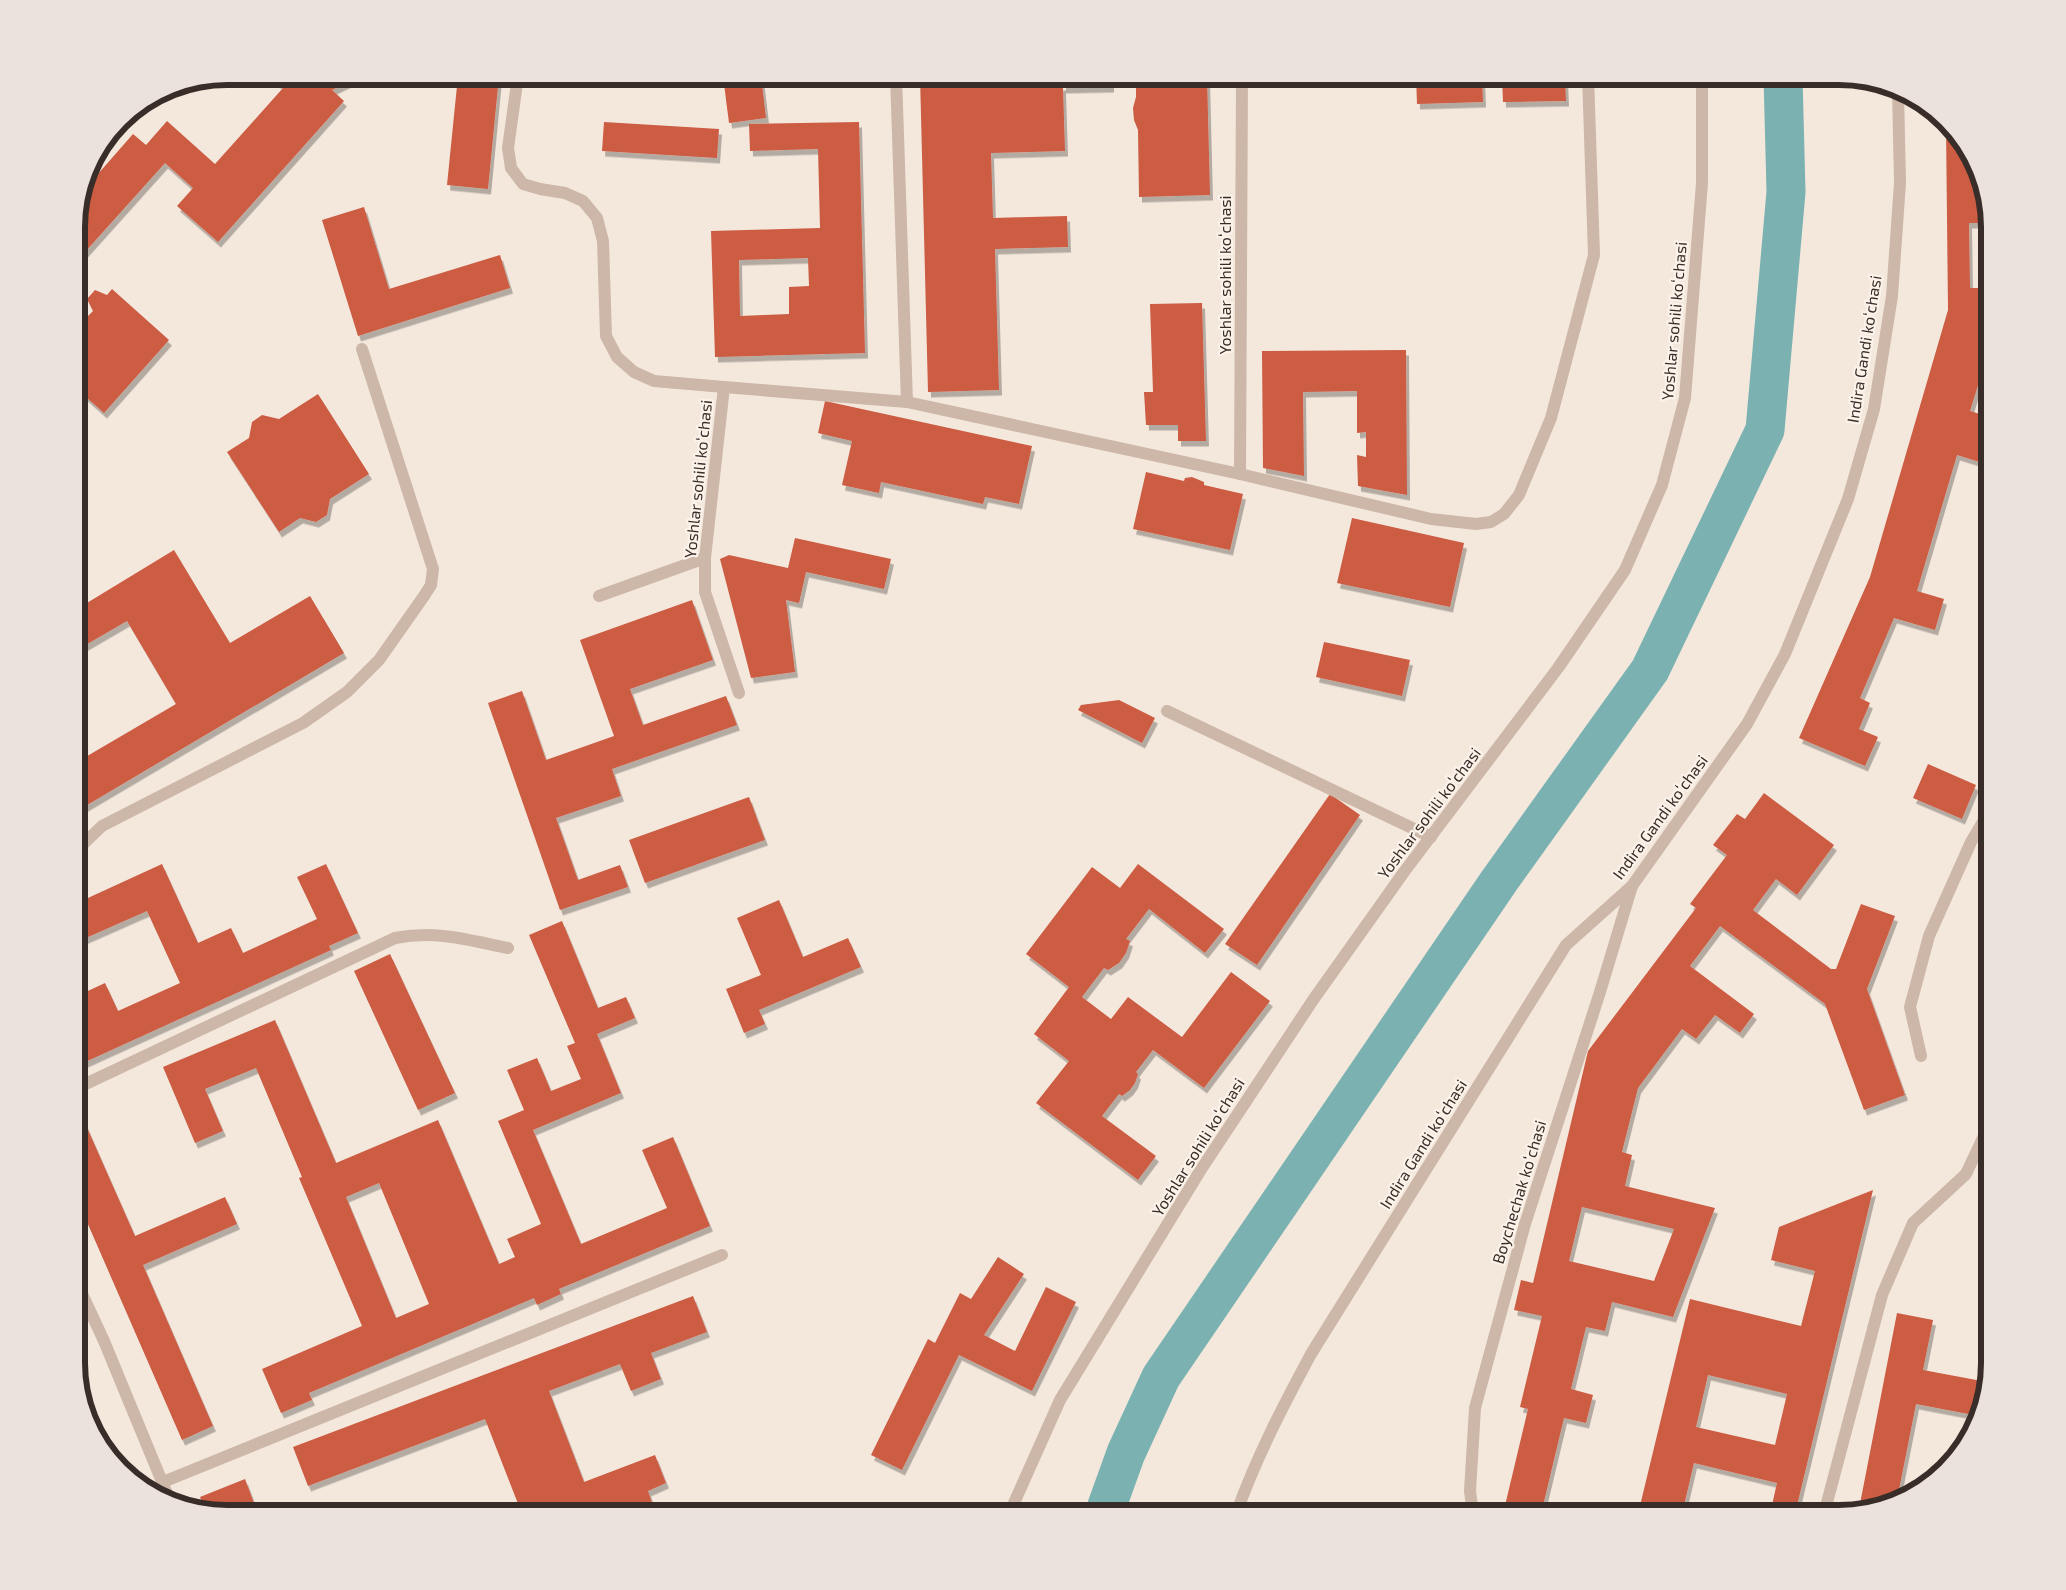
<svg xmlns="http://www.w3.org/2000/svg" width="2066" height="1590" font-family="'Exo 2',sans-serif">
<style>
.lines{fill:none;stroke-linecap:round;stroke-linejoin:round}
.canal{stroke:#7bb2b1;stroke-width:39}
.building{fill:#cc5b43;fill-rule:evenodd;filter:url(#shadow)}
.service{stroke:#cdb7a8;stroke-width:12}
.minor{stroke:#cdb7a8;stroke-width:12}
.tertiary{stroke:#cdb7a8;stroke-width:12}
.labels{text-anchor:middle;stroke-width:4.5;stroke-linejoin:round;paint-order:stroke}
.street-label{font-size:16px;fill:#392d29;stroke:#fbf2ea}
.rim{fill:none;stroke:#392d29;stroke-width:6}
</style>
<defs>
<filter id="shadow"><feDropShadow dx="3" dy="5.5" stdDeviation="0" flood-color="#0004"/></filter>
</defs>
<rect width="100%" height="100%" fill="#f4e8dd"/>
<g class="lines">
<polyline class="canal" points="1104,1514 1126,1453 1161,1377 1499,881 1650,670 1765,430 1786,192 1783,76"/>
</g>
<g class="building">
<polygon points="270,76 361,76 332,90 344,101 218,242 177,206 193,188 165,163 85,252 77,245 77,217 83,191 133,134 146,145 167,121 215,164 283,88"/>
<polygon points="458,76 499,76 488,189 447,185"/>
<polygon points="723,76 761,76 766,118 729,123"/>
<polygon points="920,76 989,76 989,87 1063,85 1063,76 1111,76 1111,87 1063,88 1065,151 991,153 993,218 1067,216 1068,247 995,249 999,390 928,392"/>
<polygon points="1159,76 1207,76 1210,195 1139,197 1138,130 1134,120 1133,108 1136,97 1136,86 1159,86"/>
<polygon points="1416,76 1482,76 1483,102 1417,104"/>
<polygon points="1502,76 1565,76 1566,101 1503,102"/>
<polygon points="604,122 719,129 717,158 602,151"/>
<path d="M859 122 865 353 715 357 711 231 820 228 818 149 750 151 749 124ZM808 258 809 286 789 287V314L740 316 739 260Z"/>
<polygon points="1946,126 1974,161 1989,223 1969,223 1970,288 1990,288 1990,347 1970,411 1990,417 1990,451 1986,464 1957,455 1917,591 1944,599 1935,630 1894,618 1860,698 1870,703 1859,729 1878,737 1865,766 1799,738 1870,577 1948,310"/>
<polygon points="364,207 389,289 500,255 510,288 358,336 322,220"/>
<polygon points="112,289 169,340 104,413 77,389 77,320 82,322 93,311 87,299 95,290 107,295"/>
<polygon points="1202,303 1206,441 1178,441 1178,425 1146,425 1144,392 1153,392 1150,304"/>
<polygon points="1406,350 1407,495 1358,486 1357,455 1366,457 1366,432 1357,433 1357,391 1303,392 1304,476 1263,468 1262,351"/>
<polygon points="318,394 369,474 330,499 327,515 316,522 300,518 279,532 227,452 249,438 252,422 262,415 279,419"/>
<polygon points="825,401 1032,446 1019,504 985,497 983,504 881,482 879,493 842,485 852,441 818,433"/>
<polygon points="1146,472 1184,481 1185,478 1192,477 1204,482 1204,485 1243,494 1230,550 1133,529"/>
<polygon points="1352,518 1464,543 1450,607 1337,583"/>
<polygon points="795,538 891,559 884,589 806,572 799,603 786,600 795,672 751,678 720,559 729,555 788,568"/>
<polygon points="174,550 230,643 310,596 344,653 77,811 77,762 176,704 127,621 77,650 77,609"/>
<polygon points="692,600 713,660 630,689 643,725 726,696 737,725 612,769 621,796 556,818 578,880 620,865 628,887 560,910 488,703 522,691 546,760 614,736 580,640"/>
<polygon points="1324,642 1410,660 1402,696 1316,677"/>
<polygon points="1119,700 1155,718 1142,743 1078,710 1081,705"/>
<polygon points="1928,764 1976,785 1962,819 1913,798"/>
<path d="M1764 793 1834 845 1797 895 1776 879 1753 910 1831 969H1836L1861 904 1895 916 1867 989 1905 1095 1864 1110 1825 1004 1720 926 1690 966 1754 1014 1740 1033 1715 1015 1696 1039 1682 1029 1638 1088 1622 1152 1632 1155 1625 1186 1715 1208 1673 1317 1612 1302 1605 1331 1586 1327 1571 1389 1593 1395 1586 1423 1564 1418 1541 1514H1503L1528 1409 1520 1407 1542 1316 1514 1310 1521 1280 1533 1283 1588 1051 1696 908 1690 904 1727 855 1713 845 1737 814 1745 819ZM1582 1207 1674 1229 1654 1281 1569 1261Z"/>
<polygon points="1330,794 1360,815 1257,965 1225,944"/>
<polygon points="749,797 765,840 645,883 629,840"/>
<polygon points="162,864 198,943 231,928 243,953 317,919 297,877 326,864 358,933 329,946 331,950 83,1063 77,1048 77,996 105,983 118,1011 180,983 147,911 79,941 77,935 77,903"/>
<polygon points="1138,864 1224,929 1205,953 1149,909 1126,939 1130,941 1126,953 1119,963 1108,970 1104,968 1082,997 1111,1019 1128,997 1182,1037 1231,972 1270,1001 1204,1088 1153,1050 1136,1072 1138,1074 1135,1083 1130,1090 1122,1096 1119,1094 1102,1116 1156,1156 1138,1180 1036,1103 1069,1061 1034,1034 1069,987 1026,954 1092,867 1120,888"/>
<polygon points="779,900 803,957 848,938 861,967 759,1010 765,1024 744,1033 726,989 761,975 737,918"/>
<path d="M562 921 598 1008 626 997 635 1018 597 1034 621 1093 533 1130 581 1244 667 1208 642 1150 673 1137 710 1226 559 1289 561 1294 537 1305 534 1298 309 1393 312 1400 281 1413 262 1369 362 1326 299 1178 302 1177 256 1068 205 1089 223 1131 195 1143 163 1067 275 1020 336 1163 438 1120 499 1264 515 1257 507 1239 541 1224 498 1121 524 1110 507 1070 537 1058 551 1091 581 1079 567 1046 575 1043 529 935ZM379 1183 429 1304 396 1318 346 1197Z"/>
<polygon points="390,954 455,1093 418,1110 354,971"/>
<polygon points="77,1105 135,1236 225,1197 237,1224 143,1265 213,1426 182,1440 77,1199"/>
<path d="M1873 1190 1795 1514H1770L1777 1483 1694 1463 1682 1514H1638L1690 1299 1801 1326 1815 1271 1771 1260 1779 1227ZM1708 1375 1787 1394 1775 1445 1696 1427Z"/>
<polygon points="998,1257 1024,1274 984,1335 1015,1351 1046,1287 1076,1302 1032,1391 959,1355 902,1470 871,1455 928,1339 935,1343 960,1293 971,1299"/>
<polygon points="693,1296 707,1332 651,1353 661,1379 631,1391 620,1364 549,1391 584,1482 655,1455 666,1483 648,1491 656,1514 522,1514 485,1419 308,1486 293,1447"/>
<polygon points="1897,1313 1933,1320 1923,1370 1987,1382 1982,1412 1979,1416 1916,1404 1897,1500 1859,1509"/>
<polygon points="245,1479 258,1514 227,1514 205,1510 200,1497"/>
</g>
<g class="lines">
<g class="service">
<polyline points="599,596 705,558"/>
<polyline points="1167,711 1431,837"/>
<polyline points="1921,1056 1910,1007 1929,936 1971,842 1990,810"/>
<path d="M77 1088 395 938C437 930 468 940 508 948"/>
<polyline points="163,1482 722,1255"/>
</g>
<g class="minor">
<polyline points="518,76 508,148 511,168 523,184 540,189 565,193 583,201 597,218 603,241 606,336 617,357 634,372 654,381 724,387"/>
<polyline points="896,76 907,402"/>
<polyline points="113,132 131,113"/>
<polyline points="1240,474 1242,76"/>
<polyline points="739,693 705,592 705,558 724,387 907,402 1240,474 1431,519 1476,524 1491,522 1504,514 1519,495 1551,418 1594,255 1588,76"/>
<polyline points="77,850 102,826 303,723 347,692 379,660 424,596 431,585 433,569 362,349"/>
<polyline points="77,1283 104,1341 170,1501"/>
<polyline points="1012,1514 1014,1503 1060,1400 1200,1171 1313,1000 1404,872 1558,668 1625,570 1662,485 1685,398 1702,183 1702,76"/>
<polyline points="1473,1514 1470,1491 1475,1408 1525,1224 1600,992 1632,886"/>
<polyline points="1824,1514 1882,1295 1913,1223 1966,1174 1990,1123"/>
</g>
<path class="tertiary" d="M1236 1514C1256 1458 1283 1406 1311 1354L1566 945 1632 886 1747 724 1785 654 1848 499 1874 409 1892 296 1900 183 1898 90"/>
</g>
<g class="labels">
<g class="street-label">
<text transform="translate(1225 275) rotate(-90)" y="6">Yoshlar sohili koʻchasi</text>
<text transform="translate(1674 321) rotate(-85)" y="6">Yoshlar sohili koʻchasi</text>
<text transform="translate(1864 349) rotate(-81)" y="6">Indira Gandi koʻchasi</text>
<text transform="translate(698 479) rotate(-84)" y="6">Yoshlar sohili koʻchasi</text>
<text transform="translate(1429 813) rotate(-53)" y="6">Yoshlar sohili koʻchasi</text>
<text transform="translate(1660 817) rotate(-54)" y="6">Indira Gandi koʻchasi</text>
<text transform="translate(1423 1144) rotate(-58)" y="6">Indira Gandi koʻchasi</text>
<text transform="translate(1198 1147) rotate(-58)" y="6">Yoshlar sohili koʻchasi</text>
<text transform="translate(1519 1192) rotate(-73)" y="6">Boychechak koʻchasi</text>
</g>
</g>
<path d="M0 0H2066V1590H0ZM227 85H1839A142 142 0 0 1 1981 227V1363A142 142 0 0 1 1839 1505H227A142 142 0 0 1 85 1363V227A142 142 0 0 1 227 85Z" fill="#ebe2db" fill-rule="evenodd"/>
<path class="rim" d="M227 85H1839A142 142 0 0 1 1981 227V1363A142 142 0 0 1 1839 1505H227A142 142 0 0 1 85 1363V227A142 142 0 0 1 227 85Z"/>
</svg>
